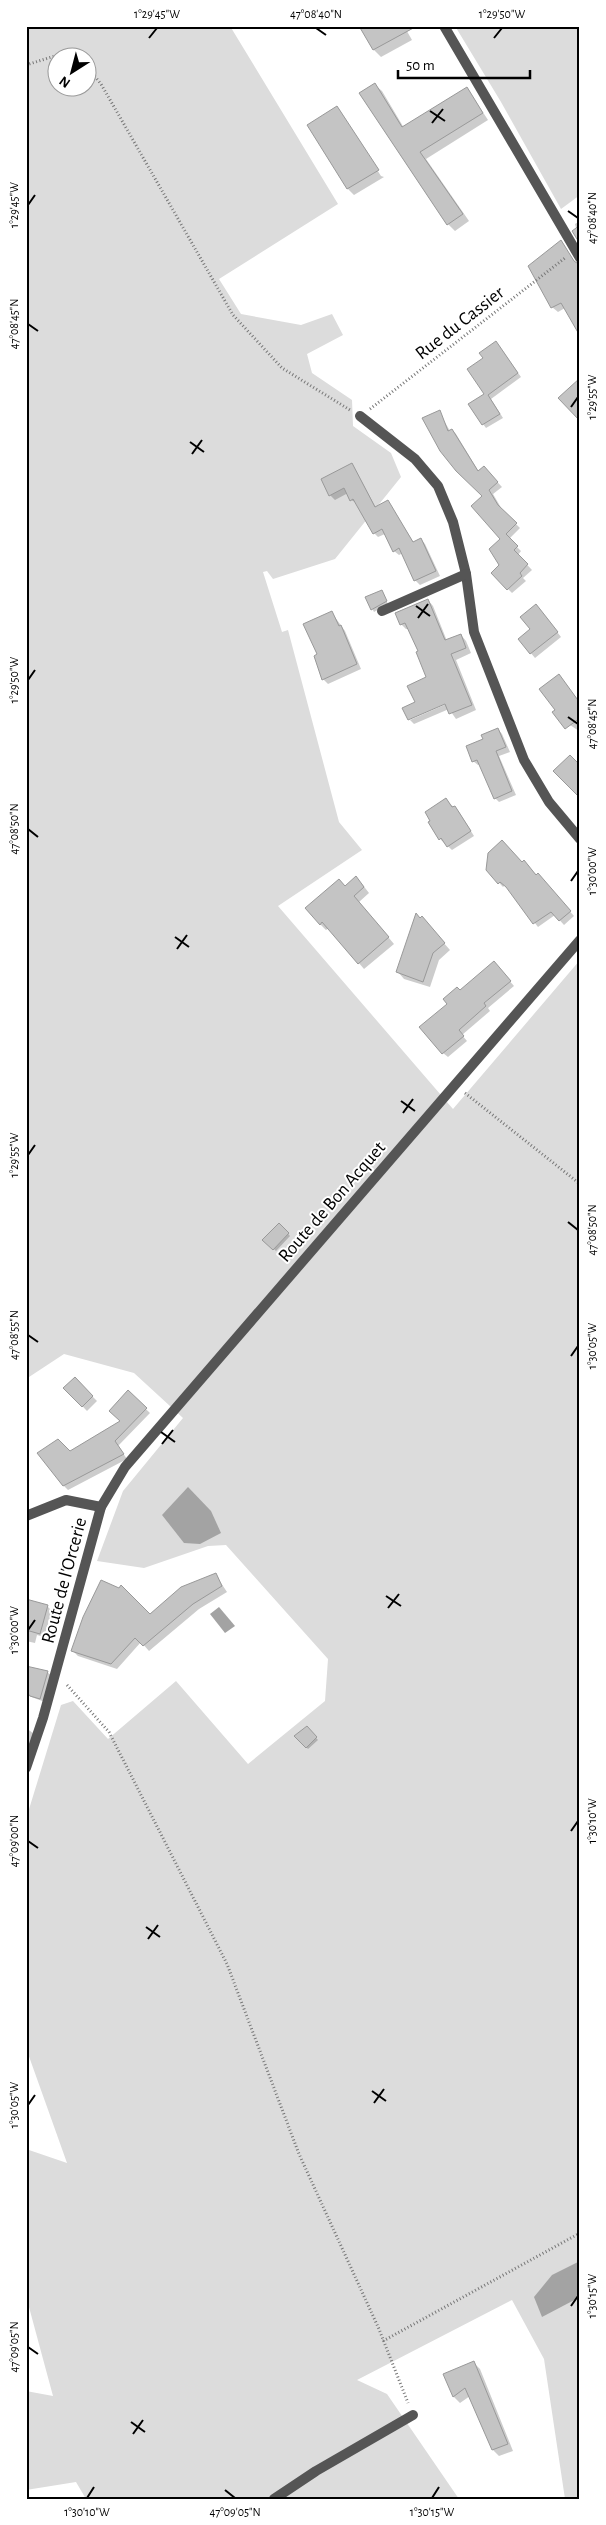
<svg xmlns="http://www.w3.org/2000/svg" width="606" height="2525" font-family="'Alegreya Sans',sans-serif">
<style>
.green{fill:#dcdcdc;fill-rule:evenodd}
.water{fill:#a3a3a3}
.shadow{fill:#0003}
.building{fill:#c4c4c4;stroke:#999}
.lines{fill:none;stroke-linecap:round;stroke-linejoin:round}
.path{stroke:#777;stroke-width:3;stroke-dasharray:1 2.5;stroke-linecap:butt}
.minor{stroke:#555;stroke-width:10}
.tertiary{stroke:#555;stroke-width:10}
.ticks{fill:none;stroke:#000;stroke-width:2}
.labels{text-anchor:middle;stroke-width:4;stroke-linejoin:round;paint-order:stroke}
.street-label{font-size:19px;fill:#000;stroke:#fff}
.neatline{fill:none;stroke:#000;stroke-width:2}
.ticks-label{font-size:12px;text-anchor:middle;fill:#000}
</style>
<rect width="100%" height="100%" fill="#fff"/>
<g class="green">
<path d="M26 26H230L338 204 219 279 241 314 301 325 332 314 343 335 307 354 312 373 352 400 353 426 391 453 401 477 335 559 273 579 267 571 263 572 282 632 288 630 339 822 362 850 278 906 453 1109 580 960V2499H565L544 2359 512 2300 357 2380 387 2394 459 2499H86L76 2482 26 2490V2391L53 2396 26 2296V2149L67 2163 26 2048V1819L61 1705 73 1701 108 1739 176 1681 248 1764 325 1701 328 1659 226 1545 208 1546 144 1568 97 1561 123 1491 183 1418 134 1373 64 1354 26 1379ZM58 58H88V88H58Z"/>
<polygon points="455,26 580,26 580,195 561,209 501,102"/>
</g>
<g class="water">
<polygon points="188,1487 211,1511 221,1533 200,1544 184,1543 162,1515"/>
<polygon points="219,1607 235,1626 225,1633 210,1614"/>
<polygon points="580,2261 580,2297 542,2317 534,2297 552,2275"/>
</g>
<g class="shadow">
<polygon points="361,26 404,26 412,40 381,57 374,50"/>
<polygon points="375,85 382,91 404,128 467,88 488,120 426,159 469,221 455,231 448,224"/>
<polygon points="337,108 381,176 384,177 354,195 348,189 309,125"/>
<polygon points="580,221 580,242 575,224"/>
<polygon points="561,241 577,265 565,308 558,312 552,307"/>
<polygon points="499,346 521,377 491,399 503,418 486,428 483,424 486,394"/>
<polygon points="439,412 450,431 452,430 456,434 479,472 484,468 502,487 493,494 503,511 520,528 509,539 521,551 518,555 532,570 523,578 526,581 512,593 492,573 500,565 502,539 484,496 456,470"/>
<polygon points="352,464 376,508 388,502 414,543 421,539 425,544 440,576 420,585 415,580 403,553 399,555 394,551 385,534 378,537 374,533 357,503 351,500 348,493 335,500 330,495"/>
<polygon points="383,594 388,604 374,612 367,598"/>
<polygon points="428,600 433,606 447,641 461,635 466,641 471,653 456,660 476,710 456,719 449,709 414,724 410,720 451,702 417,702 428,678 420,652 409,629 406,629 401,624"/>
<polygon points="540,610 561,637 535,658 519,639 532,629"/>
<polygon points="332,613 345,631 361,669 328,684 324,680 315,656 318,655"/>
<polygon points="559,675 580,703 579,731 561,719 557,710"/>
<polygon points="498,729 502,734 510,752 499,756 516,795 499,802 495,798 480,764 478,765 473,761 485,740"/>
<polygon points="446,800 459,812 474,836 452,850 440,839 429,822"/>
<polygon points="522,863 542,879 574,916 564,925 555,915 538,927 505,885 503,887 487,870"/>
<polygon points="362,884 369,893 359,902 394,944 364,969 329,928 326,930 320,924 345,887"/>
<polygon points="420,919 428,925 450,950 439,960 430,987 404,979 398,972"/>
<polygon points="498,967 514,986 488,1008 490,1011 462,1035 467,1041 448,1057 443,1053 449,1004 460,991"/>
<polygon points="279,1224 290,1236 276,1251 264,1240"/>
<polygon points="75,1379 97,1401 87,1411 65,1388"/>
<polygon points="128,1392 150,1413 118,1446 127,1459 68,1490 64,1486 70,1452 122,1421"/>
<polygon points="215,1574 227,1592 199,1609 149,1651 141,1642 117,1669 78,1656 73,1651 150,1616"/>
<polygon points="26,1600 47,1606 52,1611 44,1637 37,1635 35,1643 26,1641"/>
<polygon points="26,1668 47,1672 52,1676 45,1702 26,1695"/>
<polygon points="26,1728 37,1736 32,1751 26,1749"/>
<polygon points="307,1728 318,1740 308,1749 296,1736"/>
<polygon points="474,2363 480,2369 513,2451 499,2456 493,2450 470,2396 460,2403 454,2397 445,2374"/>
</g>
<g class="building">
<polygon points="359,26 417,26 373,50"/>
<polygon points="375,83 402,127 467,87 483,113 420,152 463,214 447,225 359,93"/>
<polygon points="337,106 379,170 347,189 307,125"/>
<polygon points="580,225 580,244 572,231"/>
<polygon points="561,240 574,261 580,265 580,336 561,303 551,308 528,266"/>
<polygon points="496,341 518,373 488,395 500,414 482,425 468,404 484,394 467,369 483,358 479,353"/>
<polygon points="580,378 580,421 558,398"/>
<polygon points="440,410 448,431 452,429 478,471 484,466 498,482 489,490 498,505 517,523 506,534 518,546 514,550 528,564 520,573 522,576 507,590 491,573 499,565 489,549 500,539 471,506 482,496 456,471 440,451 422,418"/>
<polygon points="352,463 375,507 388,500 413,542 421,538 436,571 414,581 399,548 393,552 382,529 373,534 353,499 350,501 344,488 329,496 321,479"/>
<polygon points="382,590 387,601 371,610 365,597"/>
<polygon points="428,599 445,640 461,634 466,648 451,654 472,705 449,714 445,704 408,720 402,708 415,702 407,686 426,677 416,652 418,651 405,623 400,625 395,613"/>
<polygon points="536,604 558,632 530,654 518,639 530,629 520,617"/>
<polygon points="332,611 339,626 341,625 357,664 322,680 314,656 317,654 303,624"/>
<polygon points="559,674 580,703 580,718 565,729 552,712 555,710 539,689"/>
<polygon points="498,728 506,747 496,751 512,791 494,799 477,760 472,762 466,746 483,739 481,735"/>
<polygon points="570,755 580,765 580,798 553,771"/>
<polygon points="446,798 452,807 455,806 471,831 447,847 441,838 439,840 428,822 430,821 425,812"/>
<polygon points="502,840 522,862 524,860 536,875 538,873 571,911 559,921 551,912 533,924 506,887 500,882 498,884 486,870 488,853"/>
<polygon points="356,876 364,887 354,896 389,937 358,964 322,922 320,925 305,908 339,879 345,886"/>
<polygon points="416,913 420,918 422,916 445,943 433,953 423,982 396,972"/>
<polygon points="494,961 511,981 484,1003 486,1006 459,1030 464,1036 442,1054 419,1027 447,1004 443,999 457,987 460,990"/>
<polygon points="279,1223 289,1233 273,1250 262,1240"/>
<polygon points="75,1377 93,1396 82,1407 63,1388"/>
<polygon points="128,1390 147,1408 115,1441 124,1454 63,1486 37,1453 58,1439 70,1451 120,1421 109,1411"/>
<polygon points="216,1573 222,1586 193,1604 143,1646 135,1638 111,1664 71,1651 83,1617 101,1580 119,1588 121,1585 150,1614 181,1587"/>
<polygon points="26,1599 48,1605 40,1634 26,1630"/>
<polygon points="26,1666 48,1671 40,1699 30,1696 26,1691"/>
<polygon points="307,1726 317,1737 306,1748 294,1736"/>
<polygon points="474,2361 508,2444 492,2450 465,2388 453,2397 443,2374"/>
</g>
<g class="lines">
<g class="path">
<polyline points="26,65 58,55 71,58"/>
<polyline points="88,68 101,84 233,315 282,368 350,410"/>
<polyline points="370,409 565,258"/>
<polyline points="465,1093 580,1184"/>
<polyline points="67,1685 109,1732 227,1964 299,2154 379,2329 408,2403"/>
<polyline points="383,2341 580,2233"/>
</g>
<g class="minor">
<polyline points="444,26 580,258"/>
<polyline points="360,416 415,459 438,486 453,522 466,574 474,632 524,760 549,802 580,839"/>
<polyline points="382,611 466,574"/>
<polyline points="26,1516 66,1500 101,1507"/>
<polyline points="274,2499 316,2471 413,2415"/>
</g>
<polyline class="tertiary" points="26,1768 43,1718 101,1507 125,1467 580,940"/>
</g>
<path class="ticks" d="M316 28 326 35M149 38 157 28M494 38 502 28M430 111 445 121M432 123 443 109M28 205 35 195M568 211 578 218M28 324 38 331M571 407 578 397M190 442 204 452M192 454 202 440M416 606 430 616M418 618 428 604M28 680 35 670M568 717 578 724M28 829 38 837M571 881 578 871M175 937 189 947M177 949 187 935M401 1101 415 1111M403 1113 413 1099M28 1155 35 1145M568 1222 578 1230M28 1335 38 1342M571 1356 578 1346M161 1432 175 1442M162 1444 173 1430M386 1596 401 1606M388 1608 399 1594M28 1630 35 1620M571 1831 578 1821M28 1841 38 1848M146 1927 160 1937M148 1939 158 1925M372 2091 386 2101M374 2103 384 2089M28 2105 35 2095M571 2306 578 2296M28 2347 38 2354M131 2422 145 2432M133 2434 143 2420M225 2490 235 2498M87 2498 94 2487M432 2498 439 2487"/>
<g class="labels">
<g class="street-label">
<text transform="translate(459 322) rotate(-38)" y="7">Rue du Cassier</text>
<text transform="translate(331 1201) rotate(-49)" y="7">Route de Bon Acquet</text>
<text transform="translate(63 1580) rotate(-75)" y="7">Route de l'Orcerie</text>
</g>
</g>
<rect width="606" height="2525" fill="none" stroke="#ffffff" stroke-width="55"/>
<g transform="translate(72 72) rotate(216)"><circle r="24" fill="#ffffff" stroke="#999999"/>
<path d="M0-4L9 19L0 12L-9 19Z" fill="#000000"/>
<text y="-8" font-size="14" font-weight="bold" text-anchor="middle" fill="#000000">N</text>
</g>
<path d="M398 70v8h132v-8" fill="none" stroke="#000000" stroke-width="2.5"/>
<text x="406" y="70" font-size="15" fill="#000000" stroke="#ffffff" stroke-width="4" paint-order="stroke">50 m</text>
<rect x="28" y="28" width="550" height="2470" class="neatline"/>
<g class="ticks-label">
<text x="157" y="18">1°29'45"W</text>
<text x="316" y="18">47°08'40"N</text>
<text x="502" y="18">1°29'50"W</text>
<text transform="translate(14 205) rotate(-90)" y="4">1°29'45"W</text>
<text transform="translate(592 218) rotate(-90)" y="4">47°08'40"N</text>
<text transform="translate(14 324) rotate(-90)" y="4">47°08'45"N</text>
<text transform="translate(592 397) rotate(-90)" y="4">1°29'55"W</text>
<text transform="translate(14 680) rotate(-90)" y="4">1°29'50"W</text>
<text transform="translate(592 724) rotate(-90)" y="4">47°08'45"N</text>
<text transform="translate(14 829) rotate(-90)" y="4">47°08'50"N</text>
<text transform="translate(592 871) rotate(-90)" y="4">1°30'00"W</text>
<text transform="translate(14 1155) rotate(-90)" y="4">1°29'55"W</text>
<text transform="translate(592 1230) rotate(-90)" y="4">47°08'50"N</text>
<text transform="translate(14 1335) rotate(-90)" y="4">47°08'55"N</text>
<text transform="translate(592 1346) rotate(-90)" y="4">1°30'05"W</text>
<text transform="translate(14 1630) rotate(-90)" y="4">1°30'00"W</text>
<text transform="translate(592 1821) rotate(-90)" y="4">1°30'10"W</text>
<text transform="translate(14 1841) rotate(-90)" y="4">47°09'00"N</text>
<text transform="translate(14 2105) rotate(-90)" y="4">1°30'05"W</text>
<text transform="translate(592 2296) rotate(-90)" y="4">1°30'15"W</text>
<text transform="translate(14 2347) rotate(-90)" y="4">47°09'05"N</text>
<text x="87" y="2516">1°30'10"W</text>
<text x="235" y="2516">47°09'05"N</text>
<text x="432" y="2516">1°30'15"W</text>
</g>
</svg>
